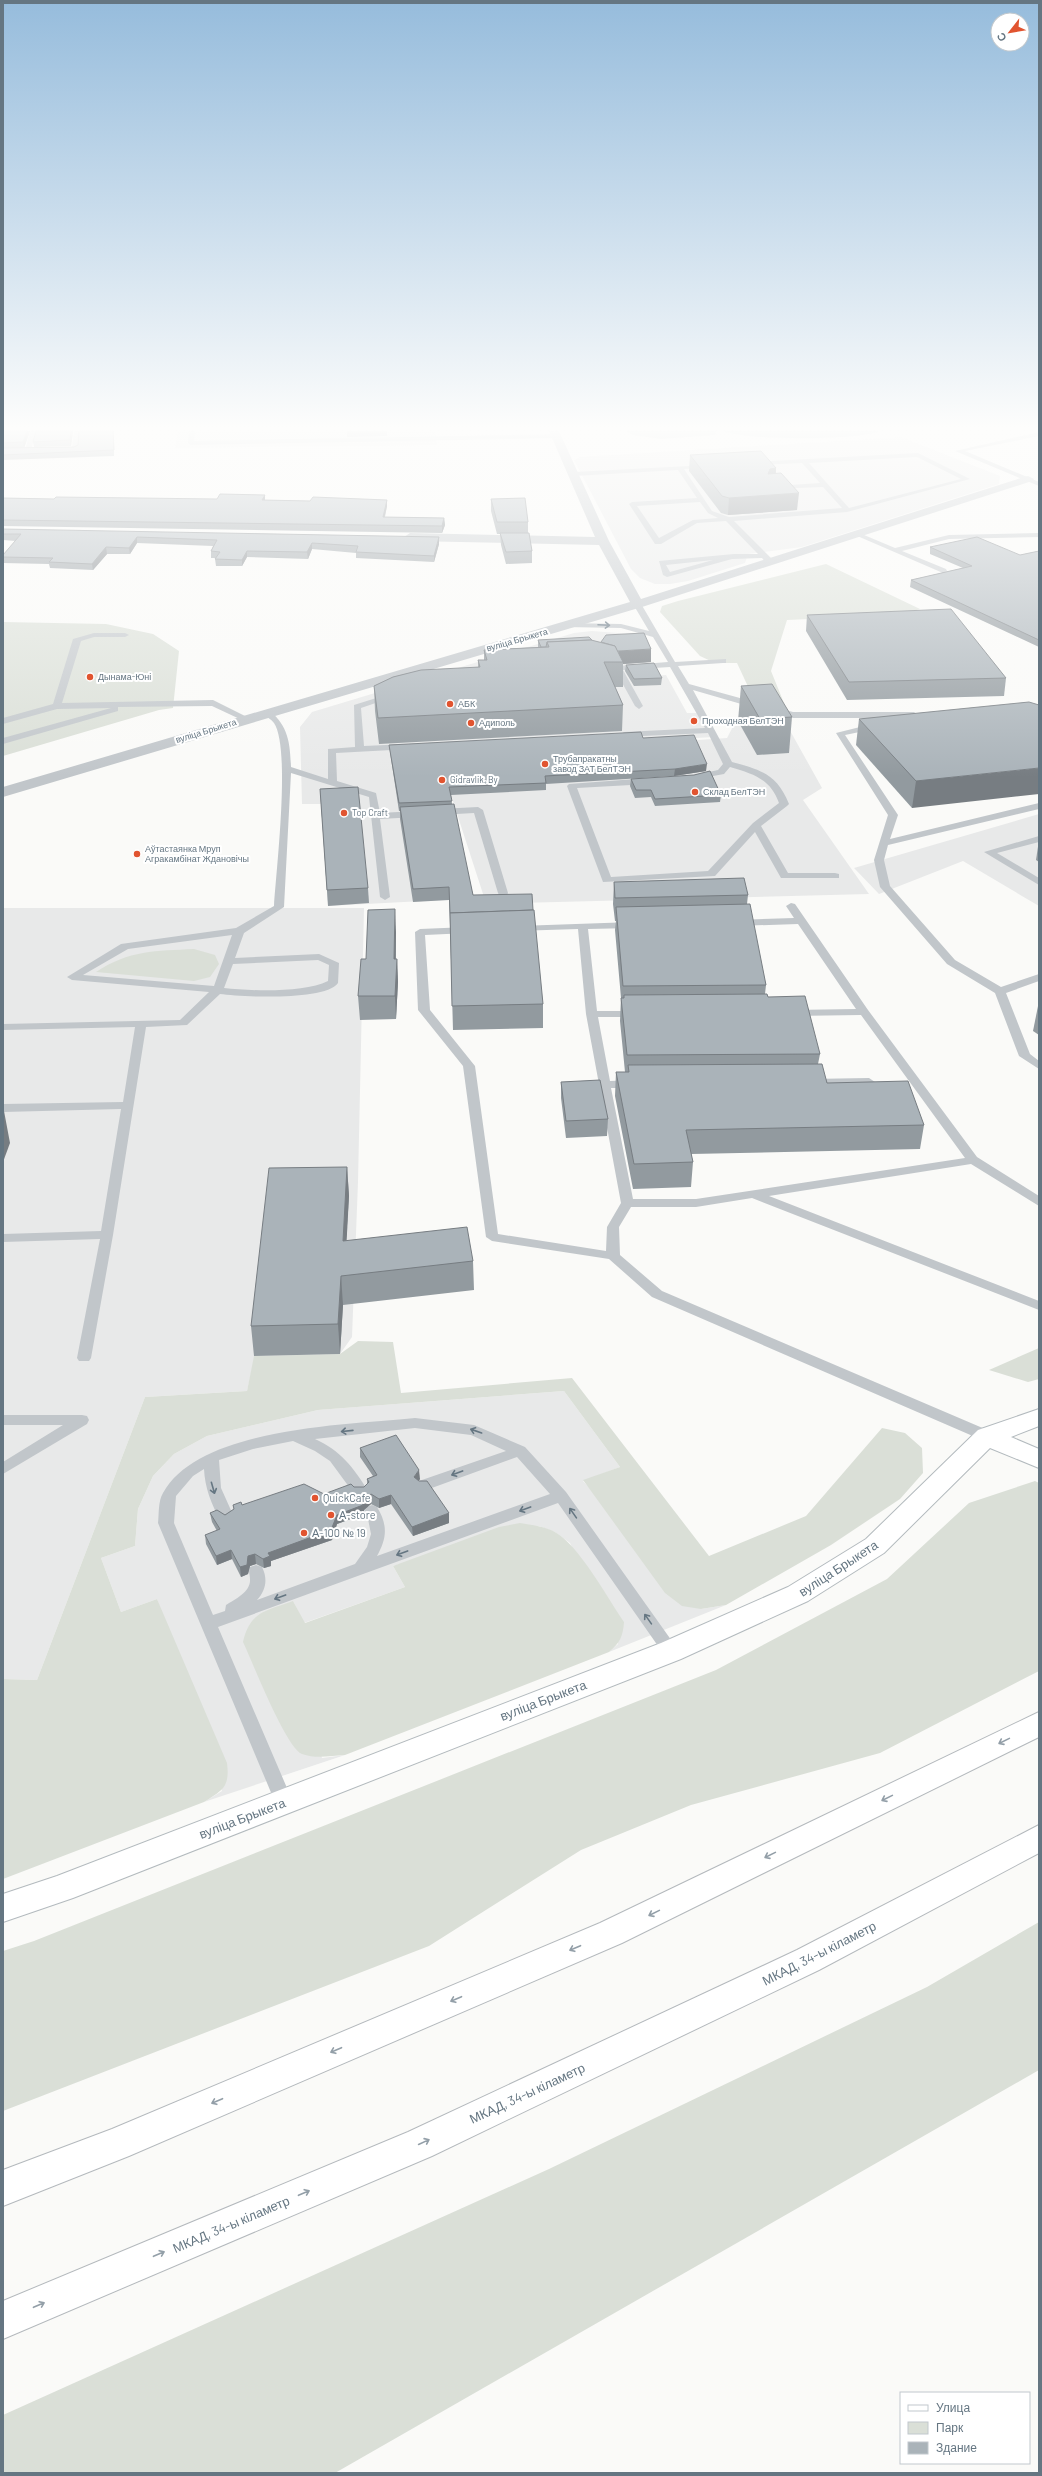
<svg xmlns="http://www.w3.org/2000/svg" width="1042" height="2476" font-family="Barlow,sans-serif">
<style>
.built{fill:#e8e9e9}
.green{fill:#dadfd7}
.water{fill:#bbc7cb}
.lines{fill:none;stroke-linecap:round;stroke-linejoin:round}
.secondary-casing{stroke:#b3babe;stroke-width:2}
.highway-casing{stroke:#b4b9bd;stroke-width:2}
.lane{fill:#c1c6ca;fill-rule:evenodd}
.street{fill:#c1c6ca;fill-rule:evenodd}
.secondary{fill:#fff;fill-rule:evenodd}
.highway{fill:#fff;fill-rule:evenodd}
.wall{fill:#929a9f}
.shaded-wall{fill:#777d82}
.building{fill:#aab3b9;stroke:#777d82}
.oneway{stroke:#657682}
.oneway2{stroke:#939fa8}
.poi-dot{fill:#e15430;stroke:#fff;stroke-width:1.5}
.labels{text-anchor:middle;stroke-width:4;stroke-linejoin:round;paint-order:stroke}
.far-street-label{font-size:9px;fill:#657682;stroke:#fff}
.far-poi-label{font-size:9px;fill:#657682;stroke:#fff;text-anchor:start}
.poi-label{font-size:11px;fill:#657682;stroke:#fff;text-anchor:start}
.near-street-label{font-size:13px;fill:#657682;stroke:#fff}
</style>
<rect width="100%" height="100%" fill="#fafaf8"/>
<g class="built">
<polygon points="178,431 435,431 437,445 175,448"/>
<polygon points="901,437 1000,476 999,484 802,547 748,554 745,563 688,581 670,584 655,584 640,578 631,569 574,460 580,457"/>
<polygon points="592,631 631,634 653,676 666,675 687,713 702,713 714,737 423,753 461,899 328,906 321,804 302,804 300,727 312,712 574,633"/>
<polygon points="738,717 783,718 822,788 803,800 869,894 482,904 509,892 484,897 439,758 727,738"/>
<polygon points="1039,814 1039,906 963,861 879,894 854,868"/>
<polygon points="3,908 364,908 358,1182 352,1337 340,1354 255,1356 247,1391 145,1397 37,1680 3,1679"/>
<polygon points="564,1391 620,1467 583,1481 701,1609 726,1605 609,1652 618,1644 570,1543 555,1532 539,1526 393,1566 405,1587 304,1623 293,1601 322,1758 345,1755 204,1802 222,1791 157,1599 121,1612 101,1558 135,1546 138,1509 153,1476 174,1454 207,1436 318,1410"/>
</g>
<g class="green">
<polygon points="826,564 920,609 899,615 787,620 771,671 786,708 758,708 737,663 715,663 700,656 660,612 662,606 678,601"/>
<polygon points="3,622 106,624 153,634 179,651 173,708 159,710 3,756"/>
<path d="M194 949 215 955 219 964 210 977 194 981 96 972C129 950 156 951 194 949Z"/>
<path d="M358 1341 393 1342 401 1393 572 1378 709 1556 806 1516 882 1428 905 1433 922 1448 923 1473 900 1499 831 1545 726 1605 701 1609 682 1606 665 1593 583 1480 620 1467 564 1391 318 1410 207 1436 174 1454 153 1476 138 1509 135 1546 101 1558 121 1612 157 1599 227 1763C230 1787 223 1790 204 1802L3 1879V1679L37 1680 145 1397 247 1391 254 1356 340 1354Z"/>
<polygon points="1039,1348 1039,1379 1028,1382 989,1370"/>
<polygon points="1035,1481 1039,1483 1039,1671 880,1753 691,1805 581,1850 429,1946 3,2111 3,1951 34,1941 716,1670 887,1579 969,1503"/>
<path d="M520 1523C532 1525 544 1526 555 1532 579 1545 608 1599 624 1622 623 1636 620 1643 609 1652L345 1755C330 1756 316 1759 302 1754 286 1748 252 1661 243 1642 250 1611 266 1611 293 1601L305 1623 405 1587 393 1566 499 1527Z"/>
<polygon points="1039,1922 1039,2070 335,2473 3,2473 3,2415 549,2169 927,1987"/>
</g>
<g class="water">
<polygon points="625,431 716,431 715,435 661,439 633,435"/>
<path d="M723 431H878V432C852 440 748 441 723 431Z"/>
</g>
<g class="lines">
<g class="secondary-casing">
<polygon id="secondary" points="1039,1409 1039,1426 1011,1437 1039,1449 1039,1468 990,1448 884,1553 808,1601 681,1659 73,1898 3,1922 3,1894 57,1876 661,1643 788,1587 866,1539 978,1430"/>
</g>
<g class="highway-casing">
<g id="highway">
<polygon points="1039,1712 1039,1737 622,1943 129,2156 3,2206 3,2170 112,2129 600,1923"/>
<polygon points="1039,1825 1039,1853 819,1970 432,2156 3,2339 3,2301 408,2132 797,1950"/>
</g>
</g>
<g class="lane">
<polygon points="30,431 36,431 31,451 28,453 25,451"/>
<polygon points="74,431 80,431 77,450 59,450 61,447 72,447"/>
<polygon points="189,431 195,431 194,441 557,434 560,436 557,438 191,445 188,443"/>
<polygon points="1039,432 1039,436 965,451 1039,482 1039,486 955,451"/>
<path d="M918 453 970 479 847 512 734 521 772 559V563H766L762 558 732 559 667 577 663 575 659 561 734 554H758L726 521 697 523 661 544H655L629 504 632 502 697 498 678 470 574 476 571 474 574 472 708 465 706 468 684 469 712 511 729 517 842 508 823 487 773 489 775 486 820 483 802 463 755 465 753 462ZM917 457 961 479 849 508 809 463ZM700 502 708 513 718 518 693 520 659 538 637 506ZM713 560 670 572 666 565Z"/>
<polygon points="857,532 895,548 949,535 1039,533 1039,537 949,539 902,551 946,569 947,571 943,573 855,535 853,534"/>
<path d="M634 602H640L675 662 726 659V663H723L678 666 689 684 758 703 759 705 755 708 693 690 732 762C761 770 777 774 789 804L787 806 761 826 788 873H835L839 874V878H781L755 832 715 876 603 882 567 786 569 784 649 778 654 781 649 784 577 788 611 877 708 871 753 823 779 803C770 779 754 774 730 767L724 774 691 780V776L718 770 723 764 708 733 621 737 620 735 624 732 705 728 670 667 623 670 643 706 639 709 635 706 615 670 602 665 606 663 618 666 668 662 653 637 621 628 565 627 561 625 565 623 621 624 649 631 633 604Z"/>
<polygon points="94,633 125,633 129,635 125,637 94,637 81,641 62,703 213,700 251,719 244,721 212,706 118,707 118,711 3,744 3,738 111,708 57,709 3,724 3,718 53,704 73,639"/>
<path d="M389 694 396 696 361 708 364 746 407 744 411 747 410 749 336 753 337 781 376 793 380 813 417 811 422 814 417 817 380 819 390 897 385 900 380 897 369 797 291 773 284 907 244 933 235 958 319 954 339 963 338 983C325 1001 243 997 220 994L187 1025 146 1027 113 1235 91 1358 89 1361H79L77 1358 100 1239 3 1242V1234L101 1231 121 1109 3 1112V1104L123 1102 135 1027 3 1030V1024L180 1020 209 992 72 980 67 977 121 944 236 928 274 906C276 871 291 748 274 723 271 719 266 717 263 713L270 711C289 727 290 744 291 767L328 779V749L355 747 354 705ZM232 935 214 986 83 975 128 949ZM318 960 329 965 328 981C304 993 251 991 224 988L233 964Z"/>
<polygon points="774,707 793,712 914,712 918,715 914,718 793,718 771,712 770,710"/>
<polygon points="876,723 880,726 879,728 845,735 898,815 890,839 1039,803 1039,809 888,845 884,860 890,886 955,960 1001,987 1039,974 1039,981 1006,993 1030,1054 1039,1061 1039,1069 1019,1056 995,993 947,964 880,887 874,860 888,815 836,733"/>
<polygon points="478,807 483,810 508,893 507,895 499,895 498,893 474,813 439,815 434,812 439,809"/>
<polygon points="1039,836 1039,842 997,853 1039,878 1039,885 984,852"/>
<polygon points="791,903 795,904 868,1010 977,1157 1039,1196 1039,1206 971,1164 769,1196 1039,1301 1039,1310 752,1198 696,1207 631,1207 619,1227 620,1255 662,1291 992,1432 994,1436 992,1440 982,1440 652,1297 609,1259 492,1241 486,1237 463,1066 418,1010 415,932 420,929 468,927 473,930 468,933 425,935 430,1010 475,1066 498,1234 606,1251 607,1227 621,1203 586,1014 578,929 515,931 514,929 519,926 633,922 638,925 633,928 588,929 597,1011 636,1011 642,1014 636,1017 598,1017 610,1081 633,1080 639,1084 633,1088 611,1088 633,1199 696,1199 965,1158 861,1015 792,1016 786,1013 792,1010 856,1009 798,924 735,926 730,923 735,920 794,918 786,906"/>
<polygon points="869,1078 875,1082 873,1084 809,1087 803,1083 809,1079"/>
<polygon points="3,1415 82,1415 87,1416 89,1420 87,1424 3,1474 3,1462 63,1425 3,1425"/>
<path d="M415 1418 474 1425 525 1447 566 1492 679 1651 677 1656 671 1657 665 1656 558 1503 218 1627 293 1802 290 1807 284 1809 278 1807 275 1802 158 1523C159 1514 158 1501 163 1493 199 1427 347 1425 415 1418ZM415 1428 471 1435 506 1451 419 1481 416 1485 419 1489H429L517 1457 550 1494 377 1556C387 1538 388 1525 377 1507L372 1505 367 1507 364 1511 368 1519 371 1534 367 1547 355 1564 257 1600C266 1590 268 1579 262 1567L256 1565 250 1567C248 1572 250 1574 250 1579 251 1592 235 1599 226 1605L225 1611 213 1615 174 1523 176 1496 193 1476 204 1469C205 1488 211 1504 221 1521L226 1523 231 1521 234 1517 221 1488 219 1460 253 1449 293 1441 315 1451 330 1461 355 1495H365L368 1491C354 1468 340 1450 315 1439Z"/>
</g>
<polygon class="street" points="549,431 559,431 609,541 641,599 1024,477 1028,476 1034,479 1032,481 642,607 3,797 3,787 630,602 599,545 410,541 404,537 410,533 595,537"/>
<use href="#secondary" class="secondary"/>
<use href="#highway" class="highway"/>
</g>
<g class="wall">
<polygon points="3,431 30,431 24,448 8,448 74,447 114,431 114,456 3,460"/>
<polygon points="36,431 73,431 71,446 34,447 33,442"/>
<polygon points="347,431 387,431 387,436 347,437"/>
<polygon points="690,455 776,468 776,473 797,510 728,515 721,513 689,471"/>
<polygon points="265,495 265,500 310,501 387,500 387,506 385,517 444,518 445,525 442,533 3,526 3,498 54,499 217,499"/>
<polygon points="491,499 528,522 528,533 532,551 532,563 506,564 501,545 500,534 497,534 491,511"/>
<polygon points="3,529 439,544 434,562 356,558 356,553 312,549 308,559 247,557 242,566 216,566 215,559 216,558 211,558 211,551 213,546 137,543 130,554 107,554 93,570 50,568 49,564 3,563 3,555 16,541 3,540"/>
<polygon points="930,547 1020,555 1039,551 1039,647 910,587 911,580 963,568 930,554"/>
<polygon points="807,615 1006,678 1004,696 847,700 806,631"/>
<polygon points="538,640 592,640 651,662 623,664 623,687 615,687 623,705 622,731 379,744 375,711 374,686 478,667 478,660 484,660 484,650 538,647"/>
<polygon points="626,665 662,678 661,685 634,686 625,671"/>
<polygon points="741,686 792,717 789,753 757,755 738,721"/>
<polygon points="1039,705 912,808 856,745 859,719"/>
<polygon points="643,738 706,771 674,776 546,784 546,790 451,795 452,804 473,895 543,1004 543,1028 453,1030 450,925 449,900 413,902 400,819 400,811 399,811 390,752 389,745"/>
<polygon points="631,779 721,795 720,802 655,806 651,797 635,798 630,786"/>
<polygon points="320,789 368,888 369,903 328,906"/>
<polygon points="1039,840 1039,862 1036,860"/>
<polygon points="614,882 748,895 747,904 766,985 765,994 820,1054 818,1064 827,1083 924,1125 920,1149 691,1154 693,1162 691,1187 633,1189 615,1096 616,1072 625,1072 620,1021 621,998 615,930 616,921 615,921 613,904"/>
<polygon points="396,932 396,959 397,959 398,982 396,1019 360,1020 358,996 366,959"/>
<polygon points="1039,1001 1039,1035 1033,1031"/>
<polygon points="561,1082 608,1119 607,1136 566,1138 561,1098"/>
<polygon points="347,1167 349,1196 346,1241 473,1261 474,1290 343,1305 340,1354 254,1356 251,1326"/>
<polygon points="360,1448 420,1479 418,1481 449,1523 413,1536 391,1504 379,1508 371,1504 364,1510 364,1514 337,1524 332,1540 271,1561 271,1566 264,1568 256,1564 250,1566 248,1574 241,1577 232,1559 217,1565 206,1544 205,1535 217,1531 212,1522 210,1513 225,1515 234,1509 233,1505 242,1505 324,1494 364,1487 367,1484 367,1479 373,1476 360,1457"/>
</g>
<g class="shaded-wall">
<polygon points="27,431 30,431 24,448 23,442"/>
<polygon points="71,431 73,431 71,446 70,440"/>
<polygon points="113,431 114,431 114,456 114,450"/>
<polygon points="776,468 775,484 768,474 770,469"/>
<polygon points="799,493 797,510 728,515 729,498"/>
<polygon points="265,495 265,501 262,500"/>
<polygon points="387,500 387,506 383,523 383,517"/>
<polygon points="444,518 445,525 442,533 442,526"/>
<polygon points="137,537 137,543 130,554 129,548"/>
<polygon points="439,537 439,544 434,562 434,556"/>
<polygon points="312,543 312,549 308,559 307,552"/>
<polygon points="106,547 107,554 93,570 92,564"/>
<polygon points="247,551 247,557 242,566 242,560"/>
<polygon points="651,649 651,662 623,664 623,662 618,662 619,651"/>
<polygon points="707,764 706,771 674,776 675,769"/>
<polygon points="1039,768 1039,794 912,808 916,781"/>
<polygon points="395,909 396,932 395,982 394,959"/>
<polygon points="397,959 398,982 396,1019 395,996"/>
<polygon points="4,1111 10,1143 3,1162 3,1114"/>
<polygon points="347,1167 349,1196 345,1271 343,1241"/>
<polygon points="341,1276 343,1305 340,1354 338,1324"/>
<polygon points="419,1470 420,1479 415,1486 414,1477"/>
<polygon points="371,1494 371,1504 364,1510 364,1514 337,1524 332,1540 271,1561 271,1566 264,1568 263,1559 268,1553 362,1501"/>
<polygon points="391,1495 391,1504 379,1508 379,1499"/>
<polygon points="449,1513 449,1523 413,1536 412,1527"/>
<polygon points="231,1550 232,1559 217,1565 216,1556"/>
<polygon points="255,1554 256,1564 250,1566 248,1574 241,1577 240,1567 248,1556"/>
</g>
<g class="building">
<polygon points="3,431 27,431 23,442 3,443"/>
<polygon points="36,431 71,431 70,440 33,442"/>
<polygon points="79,431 113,431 114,450 3,455 3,448 74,447 78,445"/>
<polygon points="761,451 776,468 770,469 768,474 781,473 799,493 729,498 722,496 690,455"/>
<polygon points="220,494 265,495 262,500 310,501 313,497 387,500 383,517 444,518 442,526 3,520 3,498 54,499 56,497 217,499"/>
<polygon points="525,498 528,522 497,522 491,499"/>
<polygon points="3,529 439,537 434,556 356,552 358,546 312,543 307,552 247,551 242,560 215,559 220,552 211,551 217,540 137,537 129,548 106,547 92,564 49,562 53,558 3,557 3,555 21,534 3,534"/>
<polygon points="500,533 529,533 532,551 506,552"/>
<polygon points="977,537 1020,555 1039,551 1039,640 911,580 972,566 930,547"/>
<polygon points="951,609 1006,678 849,682 807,615"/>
<polygon points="644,633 651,649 619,651 617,651 615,646 601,642 606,635"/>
<polygon points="589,637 592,640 547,642 546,647 541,647 538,640"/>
<polygon points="591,640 615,646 623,662 604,662 623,705 378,718 374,686 393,677 421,670 480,667 478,660 487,660 484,650 549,647 547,642"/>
<polygon points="654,663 662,678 634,679 626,665"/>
<polygon points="772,684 792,717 760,719 741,686"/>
<polygon points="1029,702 1039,705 1039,768 916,781 859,719"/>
<polygon points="641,732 643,738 694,735 707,764 675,769 545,776 546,783 449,787 452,801 399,803 389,745"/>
<polygon points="710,771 721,795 655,799 651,790 636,790 631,779 694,775"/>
<polygon points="358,787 368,888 327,890 320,789"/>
<polygon points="454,804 473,895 532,894 533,910 450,913 449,887 413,889 400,807"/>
<polygon points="744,878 748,895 615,898 614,882"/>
<polygon points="750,904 766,985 623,986 616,907"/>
<polygon points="395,909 394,959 397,959 395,996 358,996 361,959 366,959 368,910"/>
<polygon points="534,910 543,1004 452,1006 450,913"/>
<polygon points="767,994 768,997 805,996 820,1054 627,1055 621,998 624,998 624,995"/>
<polygon points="822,1064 827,1083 908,1081 924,1125 686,1130 693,1162 634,1164 616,1072 629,1072 628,1065"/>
<polygon points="600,1080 608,1119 566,1121 561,1082"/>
<polygon points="347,1167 343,1241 467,1227 473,1261 341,1276 338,1324 251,1326 269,1168"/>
<polygon points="396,1435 419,1470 414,1477 419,1481 427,1481 449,1513 412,1527 391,1495 379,1499 371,1494 362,1501 363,1505 337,1515 331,1530 268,1553 270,1556 263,1559 255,1554 248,1556 247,1565 240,1567 231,1550 216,1556 205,1535 220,1529 210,1513 217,1510 225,1515 234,1509 233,1505 241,1502 242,1505 304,1484 324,1494 351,1484 354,1487 364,1487 369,1482 367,1479 377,1475 360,1448"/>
</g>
<defs><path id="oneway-shaft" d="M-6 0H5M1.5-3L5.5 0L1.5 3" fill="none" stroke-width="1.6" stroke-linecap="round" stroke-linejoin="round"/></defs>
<g class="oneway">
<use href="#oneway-shaft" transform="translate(604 625) rotate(3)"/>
<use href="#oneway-shaft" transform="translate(347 1431) rotate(174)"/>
<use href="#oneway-shaft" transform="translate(476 1431) rotate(-161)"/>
<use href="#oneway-shaft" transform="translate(457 1473) rotate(160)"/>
<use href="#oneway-shaft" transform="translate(213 1488) rotate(74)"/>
<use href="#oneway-shaft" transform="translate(525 1509) rotate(160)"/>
<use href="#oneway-shaft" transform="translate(573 1513) rotate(-125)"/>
<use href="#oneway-shaft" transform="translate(402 1553) rotate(160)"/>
<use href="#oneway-shaft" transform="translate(280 1597) rotate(160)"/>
<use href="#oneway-shaft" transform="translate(648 1619) rotate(-125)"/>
</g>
<g class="oneway2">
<use href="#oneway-shaft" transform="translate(1004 1741) rotate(154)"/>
<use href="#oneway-shaft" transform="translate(887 1798) rotate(154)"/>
<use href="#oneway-shaft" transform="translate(770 1855) rotate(154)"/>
<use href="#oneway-shaft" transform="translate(654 1913) rotate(154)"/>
<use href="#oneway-shaft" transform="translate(575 1948) rotate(157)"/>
<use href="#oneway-shaft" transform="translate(456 1999) rotate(157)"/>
<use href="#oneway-shaft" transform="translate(336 2050) rotate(157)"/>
<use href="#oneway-shaft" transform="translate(217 2101) rotate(157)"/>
<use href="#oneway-shaft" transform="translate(424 2142) rotate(-25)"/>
<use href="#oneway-shaft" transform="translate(304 2193) rotate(-23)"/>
<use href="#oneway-shaft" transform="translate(159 2254) rotate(-23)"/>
<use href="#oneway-shaft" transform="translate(39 2305) rotate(-23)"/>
</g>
<linearGradient id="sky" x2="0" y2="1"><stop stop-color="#96bcdc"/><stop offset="0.55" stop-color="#fdfdfc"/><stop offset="1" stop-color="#fdfdfc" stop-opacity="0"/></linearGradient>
<rect width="1042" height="777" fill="url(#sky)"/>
<g class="poi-dot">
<circle cx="90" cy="677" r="4"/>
<circle cx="450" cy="704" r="4"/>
<circle cx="694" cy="721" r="4"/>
<circle cx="471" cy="723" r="4"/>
<circle cx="545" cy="764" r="4"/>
<circle cx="442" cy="780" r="4"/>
<circle cx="695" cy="792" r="4"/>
<circle cx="344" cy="813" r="4"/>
<circle cx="137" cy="854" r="4"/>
<circle cx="315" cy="1498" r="4"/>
<circle cx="331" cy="1515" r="4"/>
<circle cx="304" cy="1533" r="4"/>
</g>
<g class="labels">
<g class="far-street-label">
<text transform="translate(517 640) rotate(-16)" y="3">вуліца Брыкета</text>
<text transform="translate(206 731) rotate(-17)" y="3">вуліца Брыкета</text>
</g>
<g class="far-poi-label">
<text x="98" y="680">Дынама-Юні</text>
<text x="458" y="707">АБК</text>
<text x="702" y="724">Проходная БелТЭН</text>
<text x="479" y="726">Адиполь</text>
<text x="553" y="762">Трубапракатны<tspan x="553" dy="10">завод ЗАТ БелТЭН</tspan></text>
<text x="450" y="783">Gidravlik. By</text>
<text x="703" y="795">Склад БелТЭН</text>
<text x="352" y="816">Top Craft</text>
<text x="145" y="852">Аўтастаянка Мруп<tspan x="145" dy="10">Агракамбінат Ждановічы</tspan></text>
</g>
<g class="poi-label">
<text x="323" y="1502">QuickCafe</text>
<text x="339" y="1519">А-store</text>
<text x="312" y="1537">А-100 № 19</text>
</g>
<g class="near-street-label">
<text transform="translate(838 1568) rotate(-33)" y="5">вуліца Брыкета</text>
<text transform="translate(543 1700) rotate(-21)" y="5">вуліца Брыкета</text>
<text transform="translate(242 1818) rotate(-21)" y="5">вуліца Брыкета</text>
<text transform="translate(819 1953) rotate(-27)" y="5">МКАД, 34-ы кіламетр</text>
<text transform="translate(527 2093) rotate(-25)" y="5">МКАД, 34-ы кіламетр</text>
<text transform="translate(231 2224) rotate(-23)" y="5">МКАД, 34-ы кіламетр</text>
</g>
</g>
<rect width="1042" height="2476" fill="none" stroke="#657682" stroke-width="8"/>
<rect x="900" y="2392" width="130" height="72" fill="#ffffff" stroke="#c1c8cd"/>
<rect x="908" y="2405" width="20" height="6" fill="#ffffff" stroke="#c1c8cd"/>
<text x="936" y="2412" font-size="12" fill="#657682">Улица</text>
<rect x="908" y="2422" width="20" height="12" fill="#dadfd7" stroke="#c1c8cd"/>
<text x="936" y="2432" font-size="12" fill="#657682">Парк</text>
<rect x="908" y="2442" width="20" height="12" fill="#aab3b9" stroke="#c1c8cd"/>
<text x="936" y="2452" font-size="12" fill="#657682">Здание</text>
<g transform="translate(1010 32) rotate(239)"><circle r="19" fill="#ffffff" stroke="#c1c8cd"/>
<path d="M0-3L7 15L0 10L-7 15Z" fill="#e15430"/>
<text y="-6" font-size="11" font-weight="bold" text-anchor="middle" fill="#657682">С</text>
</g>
</svg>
